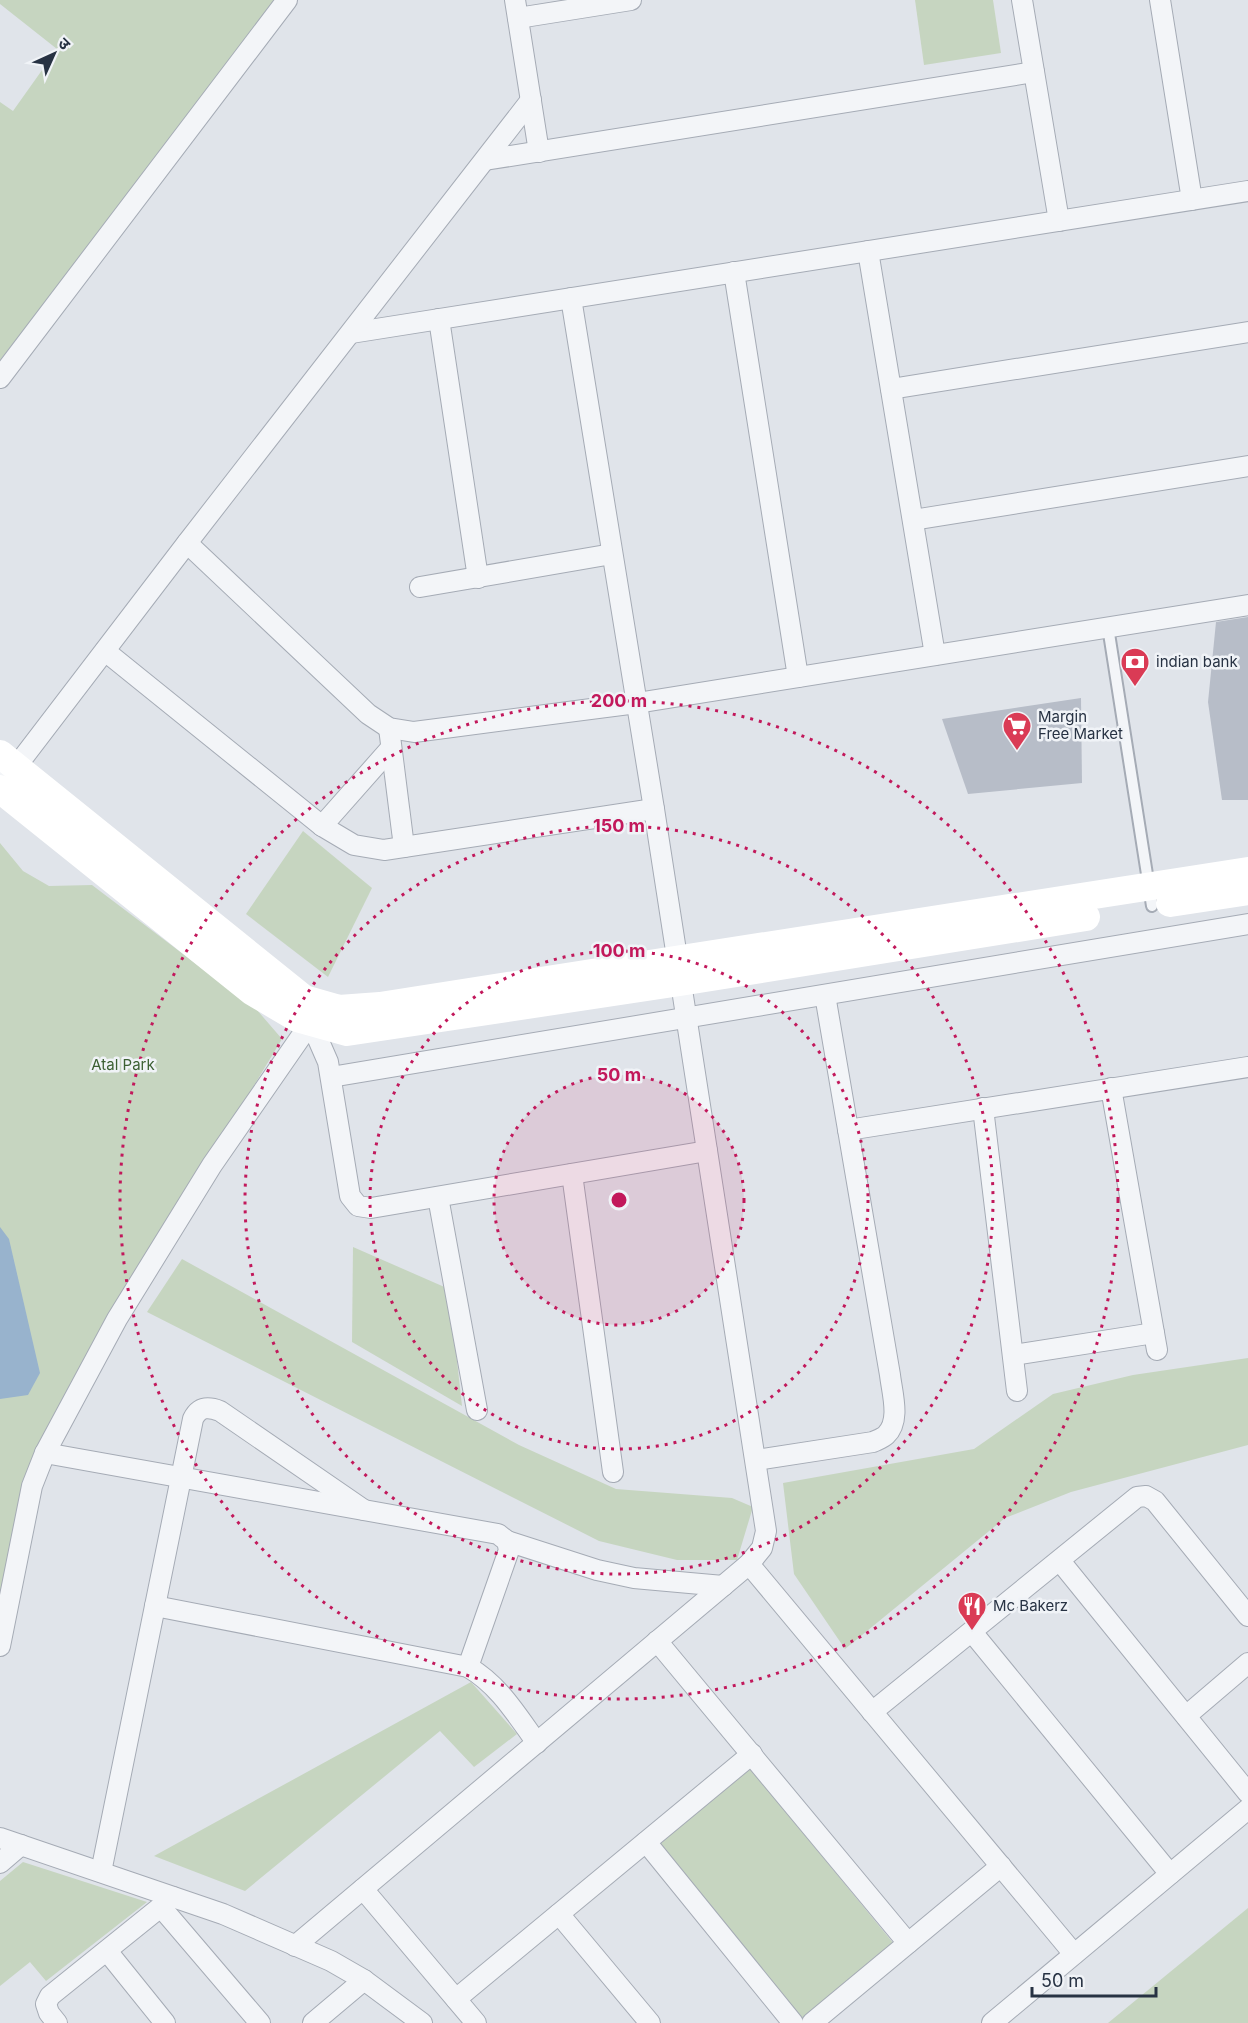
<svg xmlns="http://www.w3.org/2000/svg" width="1248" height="2023" font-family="Inter,'Noto Sans Devanagari',sans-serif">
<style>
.green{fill:#c6d5c0}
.water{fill:#98b3cd}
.building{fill:#b7bdc8}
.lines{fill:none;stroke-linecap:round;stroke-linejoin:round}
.lane-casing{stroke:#a5abb5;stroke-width:14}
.street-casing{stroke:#a5abb5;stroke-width:22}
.lane{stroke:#f3f5f8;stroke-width:10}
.street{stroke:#f3f5f8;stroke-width:20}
.secondary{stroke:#fff;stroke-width:28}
.ring{fill:none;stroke:#c2185b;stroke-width:3;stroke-dasharray:3 6}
.labels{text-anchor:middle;stroke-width:5;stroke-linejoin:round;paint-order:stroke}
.poi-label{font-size:15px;fill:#273243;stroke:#f0f3f7;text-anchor:start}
.park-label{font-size:15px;fill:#3c6033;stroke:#f0f3f7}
.centre{fill:#c2185b;stroke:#f0f3f7;stroke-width:3}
.ring-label{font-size:18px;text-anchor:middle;font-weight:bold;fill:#c2185b;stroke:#f0f3f7;stroke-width:5;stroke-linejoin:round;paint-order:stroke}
</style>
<rect width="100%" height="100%" fill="#e0e4ea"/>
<g class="green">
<polygon points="0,0 283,0 0,360 0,102 13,111 57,49 0,4"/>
<polygon points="915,0 993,0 1001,53 924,65"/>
<polygon points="303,831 372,888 328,977 246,914"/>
<polygon points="0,843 23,871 49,886 92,885 257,1010 282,1039 35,1450 0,1609"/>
<polygon points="353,1247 449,1289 462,1406 352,1342"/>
<polygon points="182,1259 519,1445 616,1489 732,1498 753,1507 737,1560 677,1560 599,1541 147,1312"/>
<polygon points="1248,1358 1248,1445 1071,1492 1005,1518 845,1649 794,1574 783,1483 974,1449 1053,1394 1133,1375"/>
<polygon points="471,1682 517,1734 474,1767 440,1731 245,1891 154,1856"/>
<polygon points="748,1766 894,1944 803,2020 656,1841"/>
<polygon points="23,1862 147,1902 46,1981 30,1962 0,1986 0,1881"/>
<polygon points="1248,1908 1248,2023 1108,2023"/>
</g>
<polygon class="water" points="0,1227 9,1239 40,1373 28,1395 0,1399"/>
<g class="building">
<polygon points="1248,617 1248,800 1222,800 1208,702 1216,622"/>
<polygon points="1081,698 1082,783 968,794 942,719"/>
</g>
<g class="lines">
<g class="lane-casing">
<polyline id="lane" points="1108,627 1152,906"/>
</g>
<g class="street-casing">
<g id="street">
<polyline points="515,0 539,152"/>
<polyline points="1022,0 1059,221"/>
<polyline points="1160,0 1192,200"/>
<polyline points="518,18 631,0"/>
<polyline points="485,160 1034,72"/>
<polyline points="868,251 935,655"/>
<polyline points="734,272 798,677"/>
<polyline points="439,319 478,578"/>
<polyline points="351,333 1248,191"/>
<polyline points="0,378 287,0"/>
<polyline points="891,389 1248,332"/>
<polyline points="913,520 1248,466"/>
<polyline points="187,543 368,714 389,728 414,732 637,703 1248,605"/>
<polyline points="420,587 612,554"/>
<polyline points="105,651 322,826 354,845 384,850 654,809"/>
<polyline points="389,728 404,847"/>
<polyline points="9,776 187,543 531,100"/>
<polyline points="322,826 391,748"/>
<polyline points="311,1023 328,1062 350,1196 358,1206 371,1208 707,1151"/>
<polyline points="331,1077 1248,924"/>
<polyline points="1111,1088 1157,1350"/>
<polyline points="983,1108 1017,1391"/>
<polyline points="848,1130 1248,1067"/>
<polyline points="572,1174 613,1472"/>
<polyline points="438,1197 477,1410"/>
<polyline points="1013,1355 1154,1333"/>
<polyline points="45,1453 498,1534 507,1541 509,1550 468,1667"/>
<path d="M756 1460 873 1442C877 1440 883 1438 886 1435 901 1421 892 1393 890 1375L825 995"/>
<polyline points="507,1541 597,1570 634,1578 723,1586"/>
<polyline points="1060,1561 1248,1793"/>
<polyline points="749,1564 1074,1954"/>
<path d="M155 1606 468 1667C499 1685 516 1714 537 1743"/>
<polyline points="972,1632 1170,1874"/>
<polyline points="657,1641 908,1943"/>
<polyline points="0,1646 32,1486 45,1453 117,1319 212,1165 318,1012"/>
<polyline points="872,1712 1137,1497 1146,1496 1155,1501 1248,1616"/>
<polyline points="1186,1716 1248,1663"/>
<polyline points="0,1838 223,1914 331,1961 364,1980 422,2023"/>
<polyline points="646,1842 793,2023"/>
<polyline points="0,1863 21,1845"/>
<path d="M101 1872 193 1419C199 1407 207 1406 220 1411L364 1510"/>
<polyline points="363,1889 476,2023"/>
<polyline points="161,1907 260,2023"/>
<polyline points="559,1914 650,2023"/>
<polyline points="295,1946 749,1564 762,1548 766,1531 654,809 571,298"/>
<polyline points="107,1951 165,2023"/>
<polyline points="456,1999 752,1754"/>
<polyline points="57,2023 49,2013 46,2004 50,1996 173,1897"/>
<polyline points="313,2023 364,1980"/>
<polyline points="812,2023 1001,1866"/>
<polyline points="992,2023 1248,1809"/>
</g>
</g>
<use href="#lane" class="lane"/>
<use href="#street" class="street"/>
<g class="secondary">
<polyline points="0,754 304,999 339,1009 380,1006 1248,871"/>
<polyline points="0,789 253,992 297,1018 347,1032 680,982 1086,917"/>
<polyline points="1170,903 1248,891"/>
</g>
</g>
<circle cx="619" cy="1200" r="125" fill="#c2185b" fill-opacity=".12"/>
<g class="ring">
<circle cx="619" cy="1200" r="125"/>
<circle cx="619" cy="1200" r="249"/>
<circle cx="619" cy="1200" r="374"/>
<circle cx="619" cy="1200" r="499"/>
</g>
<defs>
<g id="bank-pin" transform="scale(1.5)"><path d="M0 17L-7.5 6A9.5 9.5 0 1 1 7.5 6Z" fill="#da3b55" stroke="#f0f3f7"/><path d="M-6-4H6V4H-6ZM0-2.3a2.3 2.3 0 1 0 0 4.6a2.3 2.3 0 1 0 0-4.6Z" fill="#fff"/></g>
<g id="supermarket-pin" transform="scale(1.5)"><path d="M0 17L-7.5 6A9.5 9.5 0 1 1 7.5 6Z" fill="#da3b55" stroke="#f0f3f7"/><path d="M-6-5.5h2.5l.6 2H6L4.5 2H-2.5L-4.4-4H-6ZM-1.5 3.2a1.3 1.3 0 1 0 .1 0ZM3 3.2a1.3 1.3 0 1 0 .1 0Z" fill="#fff"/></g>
<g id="restaurant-pin" transform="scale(1.5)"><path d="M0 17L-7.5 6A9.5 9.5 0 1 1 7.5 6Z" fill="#da3b55" stroke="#f0f3f7"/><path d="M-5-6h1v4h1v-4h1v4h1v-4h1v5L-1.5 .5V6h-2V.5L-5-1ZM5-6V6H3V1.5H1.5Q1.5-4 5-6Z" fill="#fff"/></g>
</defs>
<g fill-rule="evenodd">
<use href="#bank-pin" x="1135" y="662"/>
<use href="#supermarket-pin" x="1017" y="726"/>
<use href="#restaurant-pin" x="972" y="1606"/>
</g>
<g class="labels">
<g class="poi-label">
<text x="1156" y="667">indian bank</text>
<text x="1038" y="722">Margin<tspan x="1038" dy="17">Free Market</tspan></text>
<text x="993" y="1611">Mc Bakerz</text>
</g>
<g class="park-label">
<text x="123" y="1070">Atal Park</text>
</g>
</g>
<circle cx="619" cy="1200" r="9" class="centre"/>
<g class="ring-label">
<text x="619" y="707">200 m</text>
<text x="619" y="832">150 m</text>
<text x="619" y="957">100 m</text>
<text x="619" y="1081">50 m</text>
</g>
<g transform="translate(54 54) rotate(45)" stroke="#f0f3f7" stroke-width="4.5" paint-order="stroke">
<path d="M0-4.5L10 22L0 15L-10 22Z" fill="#273243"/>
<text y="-9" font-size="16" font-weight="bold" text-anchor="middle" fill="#273243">उ</text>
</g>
<path d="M1032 1987v9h124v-9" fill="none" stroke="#273243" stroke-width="3"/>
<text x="1041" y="1987" font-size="18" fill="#273243" stroke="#f0f3f7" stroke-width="4.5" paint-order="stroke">50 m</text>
</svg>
